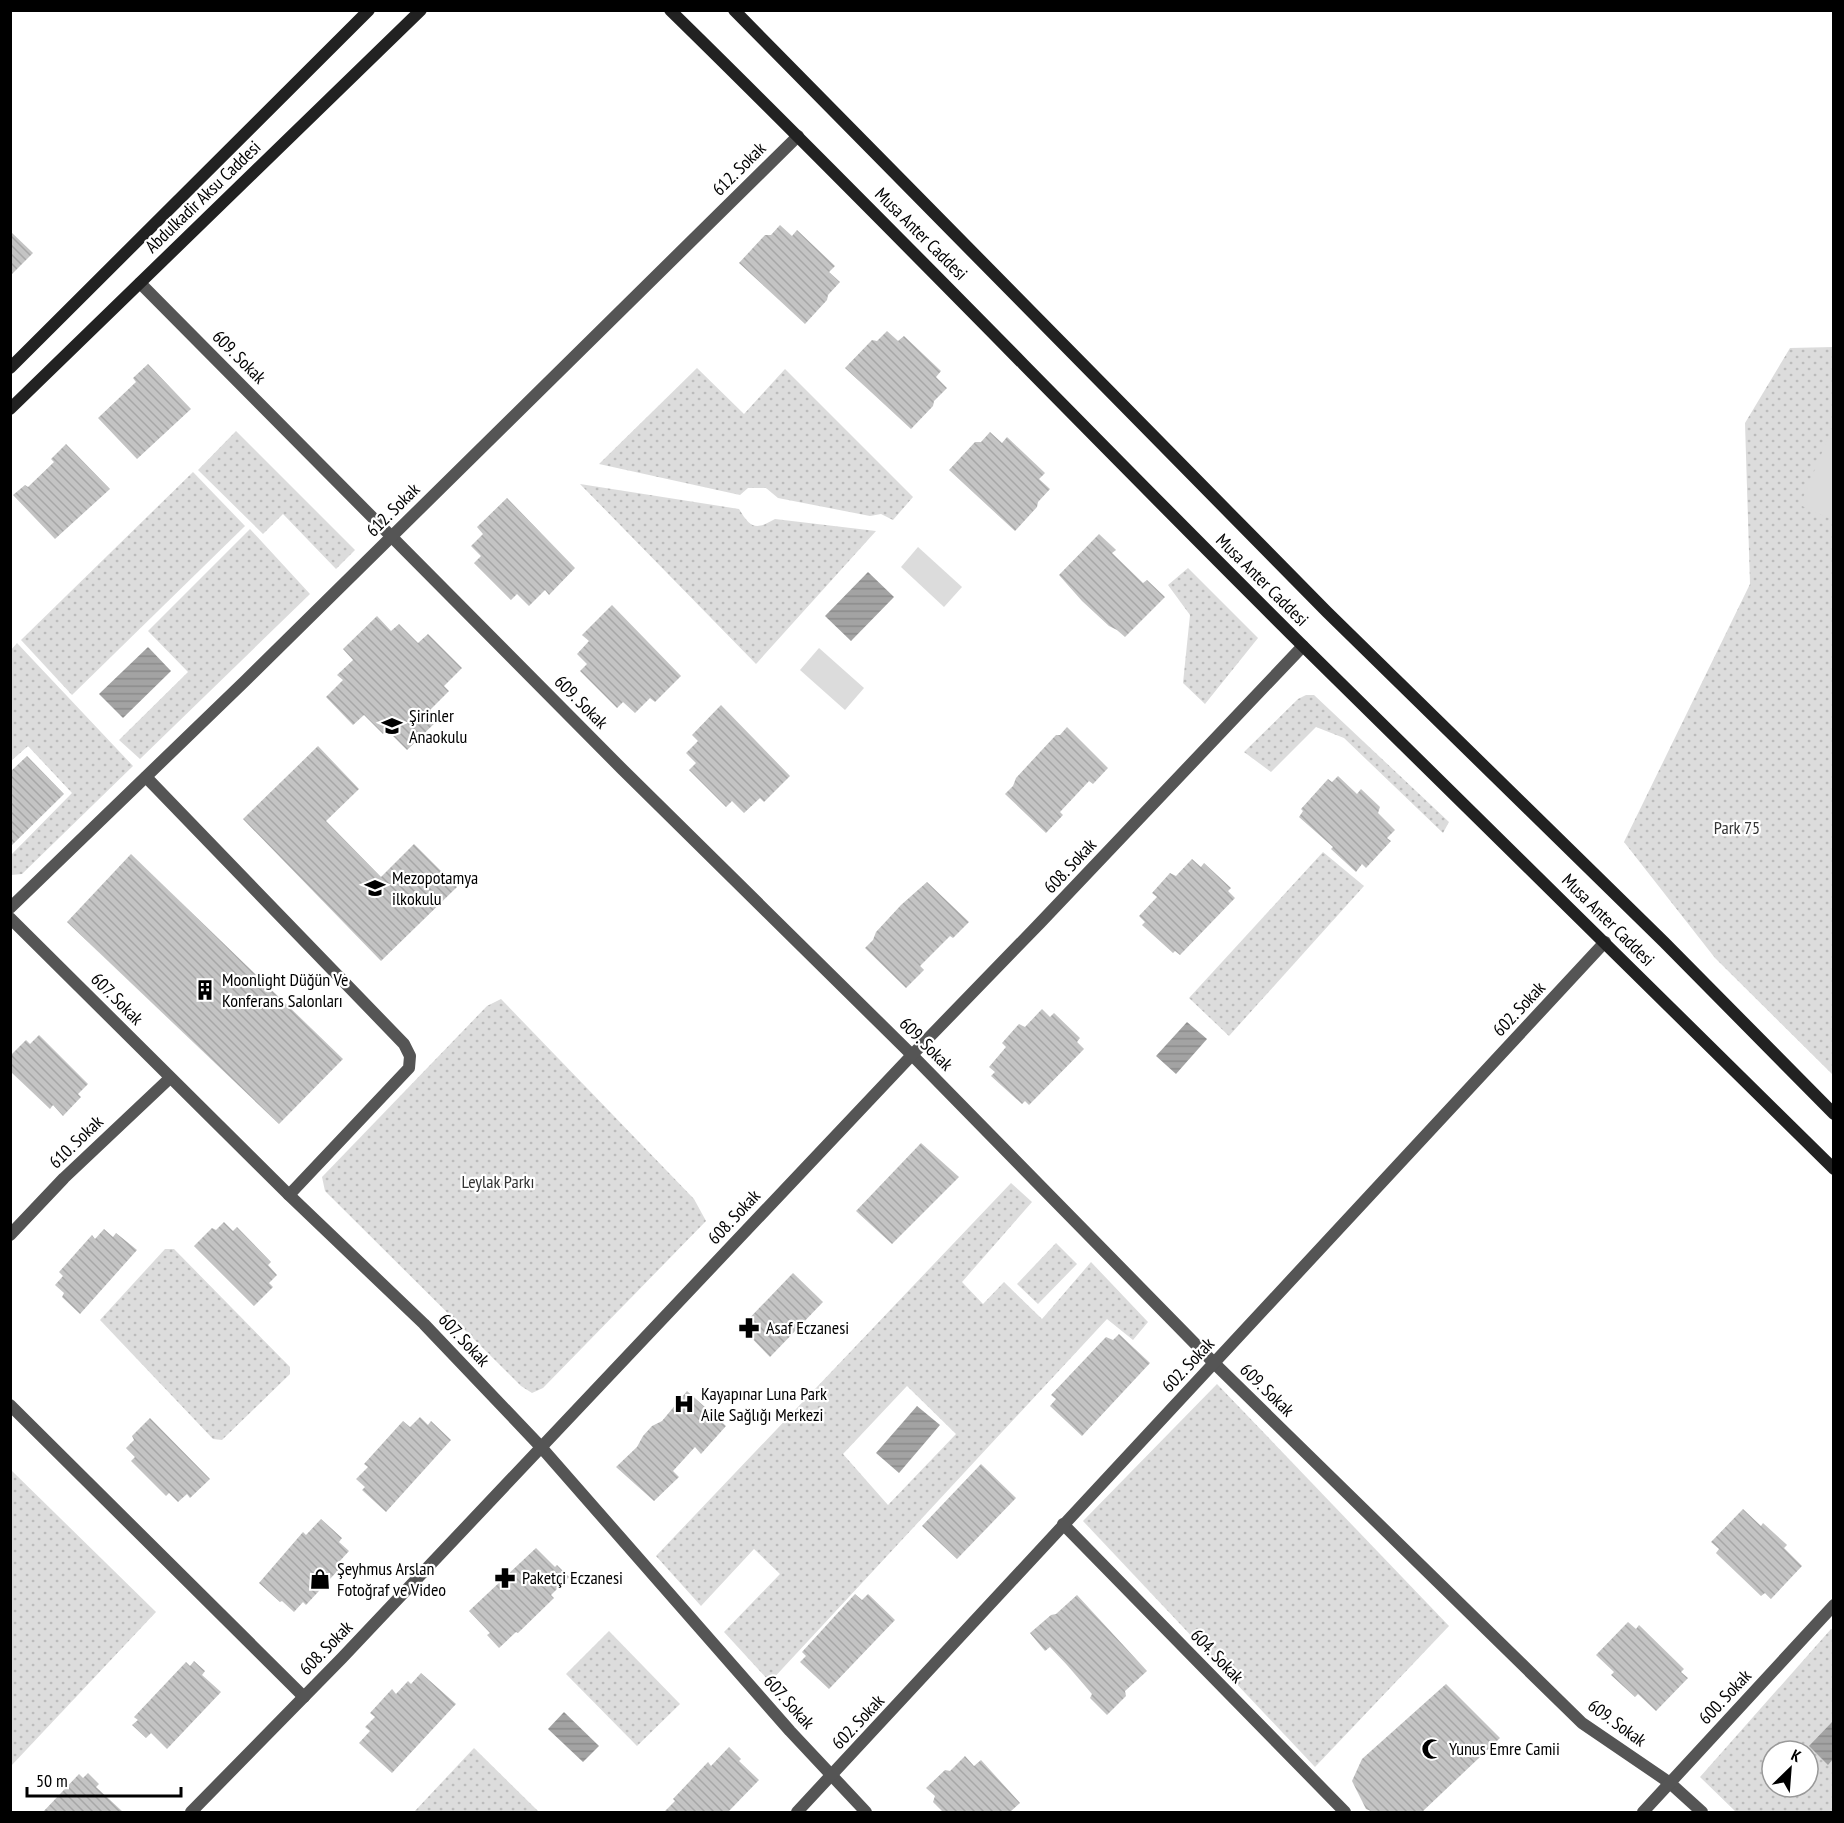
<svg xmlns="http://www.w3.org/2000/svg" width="1844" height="1823" font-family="'PT Sans Narrow',sans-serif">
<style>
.grass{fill:url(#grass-dots);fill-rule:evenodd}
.garden{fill:#dcdcdc}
.water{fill:url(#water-rules)}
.building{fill:url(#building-back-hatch)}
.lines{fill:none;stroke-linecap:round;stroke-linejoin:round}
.minor{stroke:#555;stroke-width:12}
.secondary{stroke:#222;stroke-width:12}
.labels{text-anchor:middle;stroke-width:4.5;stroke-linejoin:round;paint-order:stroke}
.street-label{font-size:18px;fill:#000;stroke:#fff}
.poi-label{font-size:18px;fill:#000;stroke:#fff;text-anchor:start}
.park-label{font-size:18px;fill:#333;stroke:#fff}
</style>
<defs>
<pattern id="grass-dots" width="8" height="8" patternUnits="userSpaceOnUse" patternTransform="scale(1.5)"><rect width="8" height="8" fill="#dcdcdc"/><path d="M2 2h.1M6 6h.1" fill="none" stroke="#bbb" stroke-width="1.8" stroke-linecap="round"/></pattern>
<pattern id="water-rules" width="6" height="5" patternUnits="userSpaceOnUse" patternTransform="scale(1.5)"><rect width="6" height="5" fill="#a3a3a3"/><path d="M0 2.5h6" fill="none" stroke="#8b8b8b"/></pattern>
<pattern id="building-back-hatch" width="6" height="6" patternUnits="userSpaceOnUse" patternTransform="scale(1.5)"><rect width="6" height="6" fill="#c4c4c4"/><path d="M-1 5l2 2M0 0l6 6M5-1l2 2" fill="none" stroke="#a7a7a7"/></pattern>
</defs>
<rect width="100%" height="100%" fill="#fff"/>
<g class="grass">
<polygon points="1833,347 1833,1075 1715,958 1624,842 1750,584 1745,423 1790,348"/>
<polygon points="697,368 744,414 785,369 913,497 893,520 881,514 870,516 778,498 766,488 748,488 740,495 599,464"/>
<polygon points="236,431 355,550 336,569 283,514 263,534 198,470"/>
<polygon points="193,472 245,526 72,695 21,640"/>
<path d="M580 484 739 509C751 529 756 530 775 519L876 531 756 664Z"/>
<polygon points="250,529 310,594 140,759 119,740 188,672 148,631"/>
<polygon points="1188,568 1258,638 1205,704 1183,683 1190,615 1168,585"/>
<polygon points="17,643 133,766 22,874 11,875 11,853 12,854 72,793 28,746 11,761 11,650"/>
<polygon points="1306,695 1314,695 1449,822 1443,833 1344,738 1316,727 1271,772 1244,752 1298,699"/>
<polygon points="1323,852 1364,886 1229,1036 1189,998"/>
<polygon points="501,999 694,1199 706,1221 543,1388 532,1393 521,1386 325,1191 322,1177 487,1006"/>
<path d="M1011 1183 1032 1202 962 1282 983 1304 1004 1282 1042 1319 1091 1262 1148 1322 1133 1340 1107 1319 770 1682 724 1632 780 1574 754 1549 701 1606 656 1556ZM907 1386 956 1434 888 1505 843 1454Z"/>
<polygon points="1056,1243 1077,1264 1038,1304 1017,1284"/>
<polygon points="165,1249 174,1249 290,1367 290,1374 222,1440 213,1439 100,1320"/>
<polygon points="1217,1384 1449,1626 1315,1767 1083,1521"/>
<polygon points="10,1469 156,1612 11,1766 10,1766"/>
<path d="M1831 1629 1834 1631 1833 1812H1736L1700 1777ZM1772 1751H1808V1787H1772Z"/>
<polygon points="609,1631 680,1704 637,1746 566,1674"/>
<polygon points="474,1748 539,1812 414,1812"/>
</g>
<g class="garden">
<polygon points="1833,426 1833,520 1800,505"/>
<polygon points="918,547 962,587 944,607 901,567"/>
<polygon points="819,648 864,688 845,710 800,670"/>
</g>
<g class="water">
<polygon points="868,572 894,597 851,641 825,616"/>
<polygon points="148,647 171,671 123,718 99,694"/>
<polygon points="1187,1022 1207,1039 1176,1074 1156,1056"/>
<polygon points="917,1406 940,1425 899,1473 876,1453"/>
<polygon points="564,1712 599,1746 583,1762 548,1729"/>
<polygon points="1833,1721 1833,1759 1828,1765 1809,1746"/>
</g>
<g class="building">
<polygon points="780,225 792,236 797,230 835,266 829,272 840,282 828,295 827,300 805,324 739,263 765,235 771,235"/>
<polygon points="10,231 33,253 10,276"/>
<polygon points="887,331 898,341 904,336 941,371 936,377 947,388 934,401 933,406 911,429 845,368 872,340 877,341"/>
<polygon points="148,364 191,409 137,459 98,418 136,382 133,378"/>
<polygon points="990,432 1002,443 1007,437 1045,473 1039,479 1050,489 1038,502 1037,507 1015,531 949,470 975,442 981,442"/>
<polygon points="66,444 110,489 55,539 13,495 25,485 28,487 54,462 51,459"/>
<polygon points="507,498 575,568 549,595 545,590 529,606 517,594 511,600 474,563 481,556 471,546 483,534 477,527"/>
<polygon points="1099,534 1116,550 1112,553 1143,583 1147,580 1165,597 1125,637 1117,630 1109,626 1082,601 1059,575"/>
<polygon points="612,605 681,676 655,702 650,698 635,713 623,702 617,708 580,671 587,664 577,654 589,641 582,635"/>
<polygon points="377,616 391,631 399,624 418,643 428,634 462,668 444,686 449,691 430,710 439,719 407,750 387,730 383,734 364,715 353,725 326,697 343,680 337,675 353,660 343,649"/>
<polygon points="721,705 790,776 764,802 760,798 744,813 732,801 726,807 689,770 696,763 686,753 698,741 692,735"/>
<polygon points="1067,727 1108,768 1093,784 1089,781 1060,812 1063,815 1046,833 1005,794 1013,786 1016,778 1041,751 1056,735 1060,735"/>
<polygon points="318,746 359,789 326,821 381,877 414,844 457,887 381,961 243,819"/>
<polygon points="27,756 64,794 10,847 10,772"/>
<polygon points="1338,776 1357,794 1361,789 1380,807 1378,813 1395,830 1387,838 1391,841 1366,868 1362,864 1356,872 1331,849 1333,847 1299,817 1303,811 1301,809 1328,779 1332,782"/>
<polygon points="131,854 343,1059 279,1124 67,922"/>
<polygon points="1192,859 1201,867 1204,863 1231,888 1228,891 1235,898 1180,955 1175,951 1173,953 1142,925 1145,922 1139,916 1157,897 1152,893 1170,873 1176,876"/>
<polygon points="927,882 969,922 953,938 950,936 920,966 924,970 906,988 865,948 873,940 876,932 901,905"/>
<polygon points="1042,1009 1050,1017 1054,1013 1080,1038 1077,1042 1084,1049 1029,1105 1025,1101 1022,1104 991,1076 995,1072 989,1067 1006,1047 1002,1043 1019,1024 1025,1027"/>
<polygon points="39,1035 88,1084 78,1094 81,1097 63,1116 53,1105 50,1109 10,1071 10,1056 26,1040 30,1044"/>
<polygon points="921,1143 959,1177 892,1244 856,1211"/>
<polygon points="224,1222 233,1231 237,1227 271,1262 268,1265 277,1275 269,1283 273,1287 254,1306 194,1246 212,1228 216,1230"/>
<polygon points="104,1229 113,1237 116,1233 137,1250 80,1314 62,1297 64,1293 55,1285 63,1276 59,1272 92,1235 95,1239"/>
<polygon points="793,1273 823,1302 770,1357 741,1327"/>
<polygon points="1119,1334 1150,1363 1082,1436 1050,1406 1056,1399 1051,1395 1106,1337 1113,1340"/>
<polygon points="687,1391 726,1426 701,1454 695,1447 673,1471 679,1477 654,1501 616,1467 637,1447 643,1436 652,1426 662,1421"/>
<polygon points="420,1417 428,1425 431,1421 451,1440 386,1512 362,1490 365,1487 356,1479 368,1467 364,1464 403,1421 410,1427"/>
<polygon points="150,1418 210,1479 190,1498 187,1494 178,1502 169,1493 166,1496 131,1461 135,1457 126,1448 134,1440 132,1436"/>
<polygon points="981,1464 1016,1498 957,1559 922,1526"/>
<polygon points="1743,1509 1761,1526 1763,1523 1787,1545 1784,1548 1802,1566 1771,1599 1765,1593 1761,1596 1716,1553 1719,1549 1711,1542"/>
<polygon points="321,1519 342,1538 339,1542 349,1551 339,1562 342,1566 306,1605 303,1602 294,1612 282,1601 280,1602 259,1583 303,1532 306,1535"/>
<polygon points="536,1548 555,1567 557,1565 569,1577 551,1595 554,1598 518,1633 516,1632 499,1648 487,1635 490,1633 469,1611"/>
<polygon points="855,1594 862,1600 868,1594 895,1620 829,1689 800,1662 806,1656 802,1652"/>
<polygon points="1077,1595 1147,1671 1125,1691 1126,1696 1107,1715 1090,1698 1092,1694 1067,1665 1050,1647 1045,1651 1030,1633 1051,1615 1056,1614"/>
<polygon points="1628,1622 1636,1629 1639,1625 1684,1669 1681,1672 1688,1678 1656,1711 1638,1694 1635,1697 1611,1675 1614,1672 1596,1655"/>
<polygon points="194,1661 205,1671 202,1675 221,1692 167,1749 151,1733 146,1738 132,1725 138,1720 134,1717 186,1662 190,1666"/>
<polygon points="421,1673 456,1704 392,1773 359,1743 370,1731 365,1727 375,1717 370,1713 392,1689 396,1694 408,1681 411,1684"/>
<polygon points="1446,1684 1500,1738 1422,1812 1373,1812 1366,1809 1352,1781 1362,1759"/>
<polygon points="729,1747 741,1759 739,1761 759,1780 728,1812 664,1812 675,1801 673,1799 708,1762 711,1766"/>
<polygon points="965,1756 974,1766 981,1760 1020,1803 1010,1812 943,1812 933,1802 935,1796 926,1788 945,1770 950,1771"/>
<polygon points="88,1773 99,1784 96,1787 123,1812 43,1812 79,1774 83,1778"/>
</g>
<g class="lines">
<g class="minor">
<polyline points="140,283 622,769 912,1055 1214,1363 1582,1723 1670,1783 1702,1812"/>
<polyline points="146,777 404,1044 410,1056 409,1068 289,1195"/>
<polyline points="10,908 245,681 798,136"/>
<polyline points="10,918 289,1195 424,1324 541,1447 790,1731 866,1812"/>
<polyline points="10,1235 64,1178 170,1078"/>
<polyline points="10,1405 304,1697"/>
<polyline points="1063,1524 1345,1812"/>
<polyline points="191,1812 342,1658 912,1055 1040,923 1303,646"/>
<polyline points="797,1812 1605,942"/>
<polyline points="1643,1812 1834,1605"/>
</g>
<g class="secondary">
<path d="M670 10C885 220 1092 437 1305 648 1481 822 1658 995 1834 1169"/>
<polyline points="734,10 1327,612 1664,942 1834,1114"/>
<polyline points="10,368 369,10"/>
<polyline points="10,409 421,10"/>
</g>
</g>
<defs>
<g id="school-bare" transform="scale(1.62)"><path d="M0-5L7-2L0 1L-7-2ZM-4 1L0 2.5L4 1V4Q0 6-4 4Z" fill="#000" stroke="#fff" stroke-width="2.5" paint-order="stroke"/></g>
<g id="building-bare" transform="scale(1.62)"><path d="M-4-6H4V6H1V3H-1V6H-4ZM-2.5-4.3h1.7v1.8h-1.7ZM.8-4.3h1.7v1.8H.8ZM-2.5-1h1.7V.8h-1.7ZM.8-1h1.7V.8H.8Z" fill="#000" stroke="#fff" stroke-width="2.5" paint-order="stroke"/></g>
<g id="pharmacy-bare" transform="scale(1.62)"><path d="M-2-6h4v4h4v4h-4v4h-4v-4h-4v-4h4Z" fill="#000" stroke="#fff" stroke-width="2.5" paint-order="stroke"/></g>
<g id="hospital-bare" transform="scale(1.62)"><path d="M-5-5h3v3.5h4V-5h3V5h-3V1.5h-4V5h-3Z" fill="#000" stroke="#fff" stroke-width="2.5" paint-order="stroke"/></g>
<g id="shop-bare" transform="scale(1.62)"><path d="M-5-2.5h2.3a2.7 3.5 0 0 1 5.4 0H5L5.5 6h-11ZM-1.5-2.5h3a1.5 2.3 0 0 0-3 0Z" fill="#000" stroke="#fff" stroke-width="2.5" paint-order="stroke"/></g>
<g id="mosque-bare" transform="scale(1.62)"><path d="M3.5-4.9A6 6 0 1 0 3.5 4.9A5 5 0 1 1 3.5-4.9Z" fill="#000" stroke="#fff" stroke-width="2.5" paint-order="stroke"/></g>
</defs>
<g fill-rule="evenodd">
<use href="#school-bare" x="392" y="726"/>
<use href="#school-bare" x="375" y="888"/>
<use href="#building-bare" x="205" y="990"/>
<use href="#pharmacy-bare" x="749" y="1328"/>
<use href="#hospital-bare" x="684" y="1404"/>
<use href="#pharmacy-bare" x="505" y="1578"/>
<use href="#shop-bare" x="320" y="1579"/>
<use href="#mosque-bare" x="1432" y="1749"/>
</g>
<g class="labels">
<g class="street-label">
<text transform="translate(739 169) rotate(-45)" y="6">612. Sokak</text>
<text transform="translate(203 197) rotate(-44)" y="6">Abdulkadir Aksu Caddesi</text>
<text transform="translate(921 234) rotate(45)" y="6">Musa Anter Caddesi</text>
<text transform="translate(239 357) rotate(45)" y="6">609. Sokak</text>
<text transform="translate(393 510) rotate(-45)" y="6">612. Sokak</text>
<text transform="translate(1262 580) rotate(45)" y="6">Musa Anter Caddesi</text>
<text transform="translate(581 702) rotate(45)" y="6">609. Sokak</text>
<text transform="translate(1070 866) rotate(-47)" y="6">608. Sokak</text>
<text transform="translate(1608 920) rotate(45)" y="6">Musa Anter Caddesi</text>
<text transform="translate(117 999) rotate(45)" y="6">607. Sokak</text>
<text transform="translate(1519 1009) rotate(-47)" y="6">602. Sokak</text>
<text transform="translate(926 1044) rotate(45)" y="6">609. Sokak</text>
<text transform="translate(76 1142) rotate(-44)" y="6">610. Sokak</text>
<text transform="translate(734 1217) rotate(-47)" y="6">608. Sokak</text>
<text transform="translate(464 1340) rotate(47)" y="6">607. Sokak</text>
<text transform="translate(1188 1365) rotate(-47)" y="6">602. Sokak</text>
<text transform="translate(1267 1390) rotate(44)" y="6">609. Sokak</text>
<text transform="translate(326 1648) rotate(-46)" y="6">608. Sokak</text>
<text transform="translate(1217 1656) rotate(46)" y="6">604. Sokak</text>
<text transform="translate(1725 1697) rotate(-47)" y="6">600. Sokak</text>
<text transform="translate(789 1702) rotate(48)" y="6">607. Sokak</text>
<text transform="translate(858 1722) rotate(-47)" y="6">602. Sokak</text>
<text transform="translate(1617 1723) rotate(36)" y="6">609. Sokak</text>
</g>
<g class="poi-label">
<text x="409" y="722">Şirinler<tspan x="409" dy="21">Anaokulu</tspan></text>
<text x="392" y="884">Mezopotamya<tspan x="392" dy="21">ilkokulu</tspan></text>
<text x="222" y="986">Moonlight Düğün Ve<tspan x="222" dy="21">Konferans Salonları</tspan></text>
<text x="766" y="1334">Asaf Eczanesi</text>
<text x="701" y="1400">Kayapınar Luna Park<tspan x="701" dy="21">Aile Sağlığı Merkezi</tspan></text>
<text x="337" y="1575">Şeyhmus Arslan<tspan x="337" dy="21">Fotoğraf ve Video</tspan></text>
<text x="522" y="1584">Paketçi Eczanesi</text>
<text x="1449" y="1755">Yunus Emre Camii</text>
</g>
<g class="park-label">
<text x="1737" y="834">Park 75</text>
<text x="498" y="1188">Leylak Parkı</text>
</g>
</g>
<rect width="1844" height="1823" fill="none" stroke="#000000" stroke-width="24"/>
<g transform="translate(1790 1769) rotate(25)"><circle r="28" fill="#ffffff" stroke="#999999" stroke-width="1.5"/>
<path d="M0-4.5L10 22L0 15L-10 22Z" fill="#000000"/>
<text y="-9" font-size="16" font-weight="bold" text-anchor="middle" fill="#000000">K</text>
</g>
<path d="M27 1787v9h154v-9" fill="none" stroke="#000000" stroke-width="3"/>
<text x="36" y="1787" font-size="18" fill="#000000" stroke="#ffffff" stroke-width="4.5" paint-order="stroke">50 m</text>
</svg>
